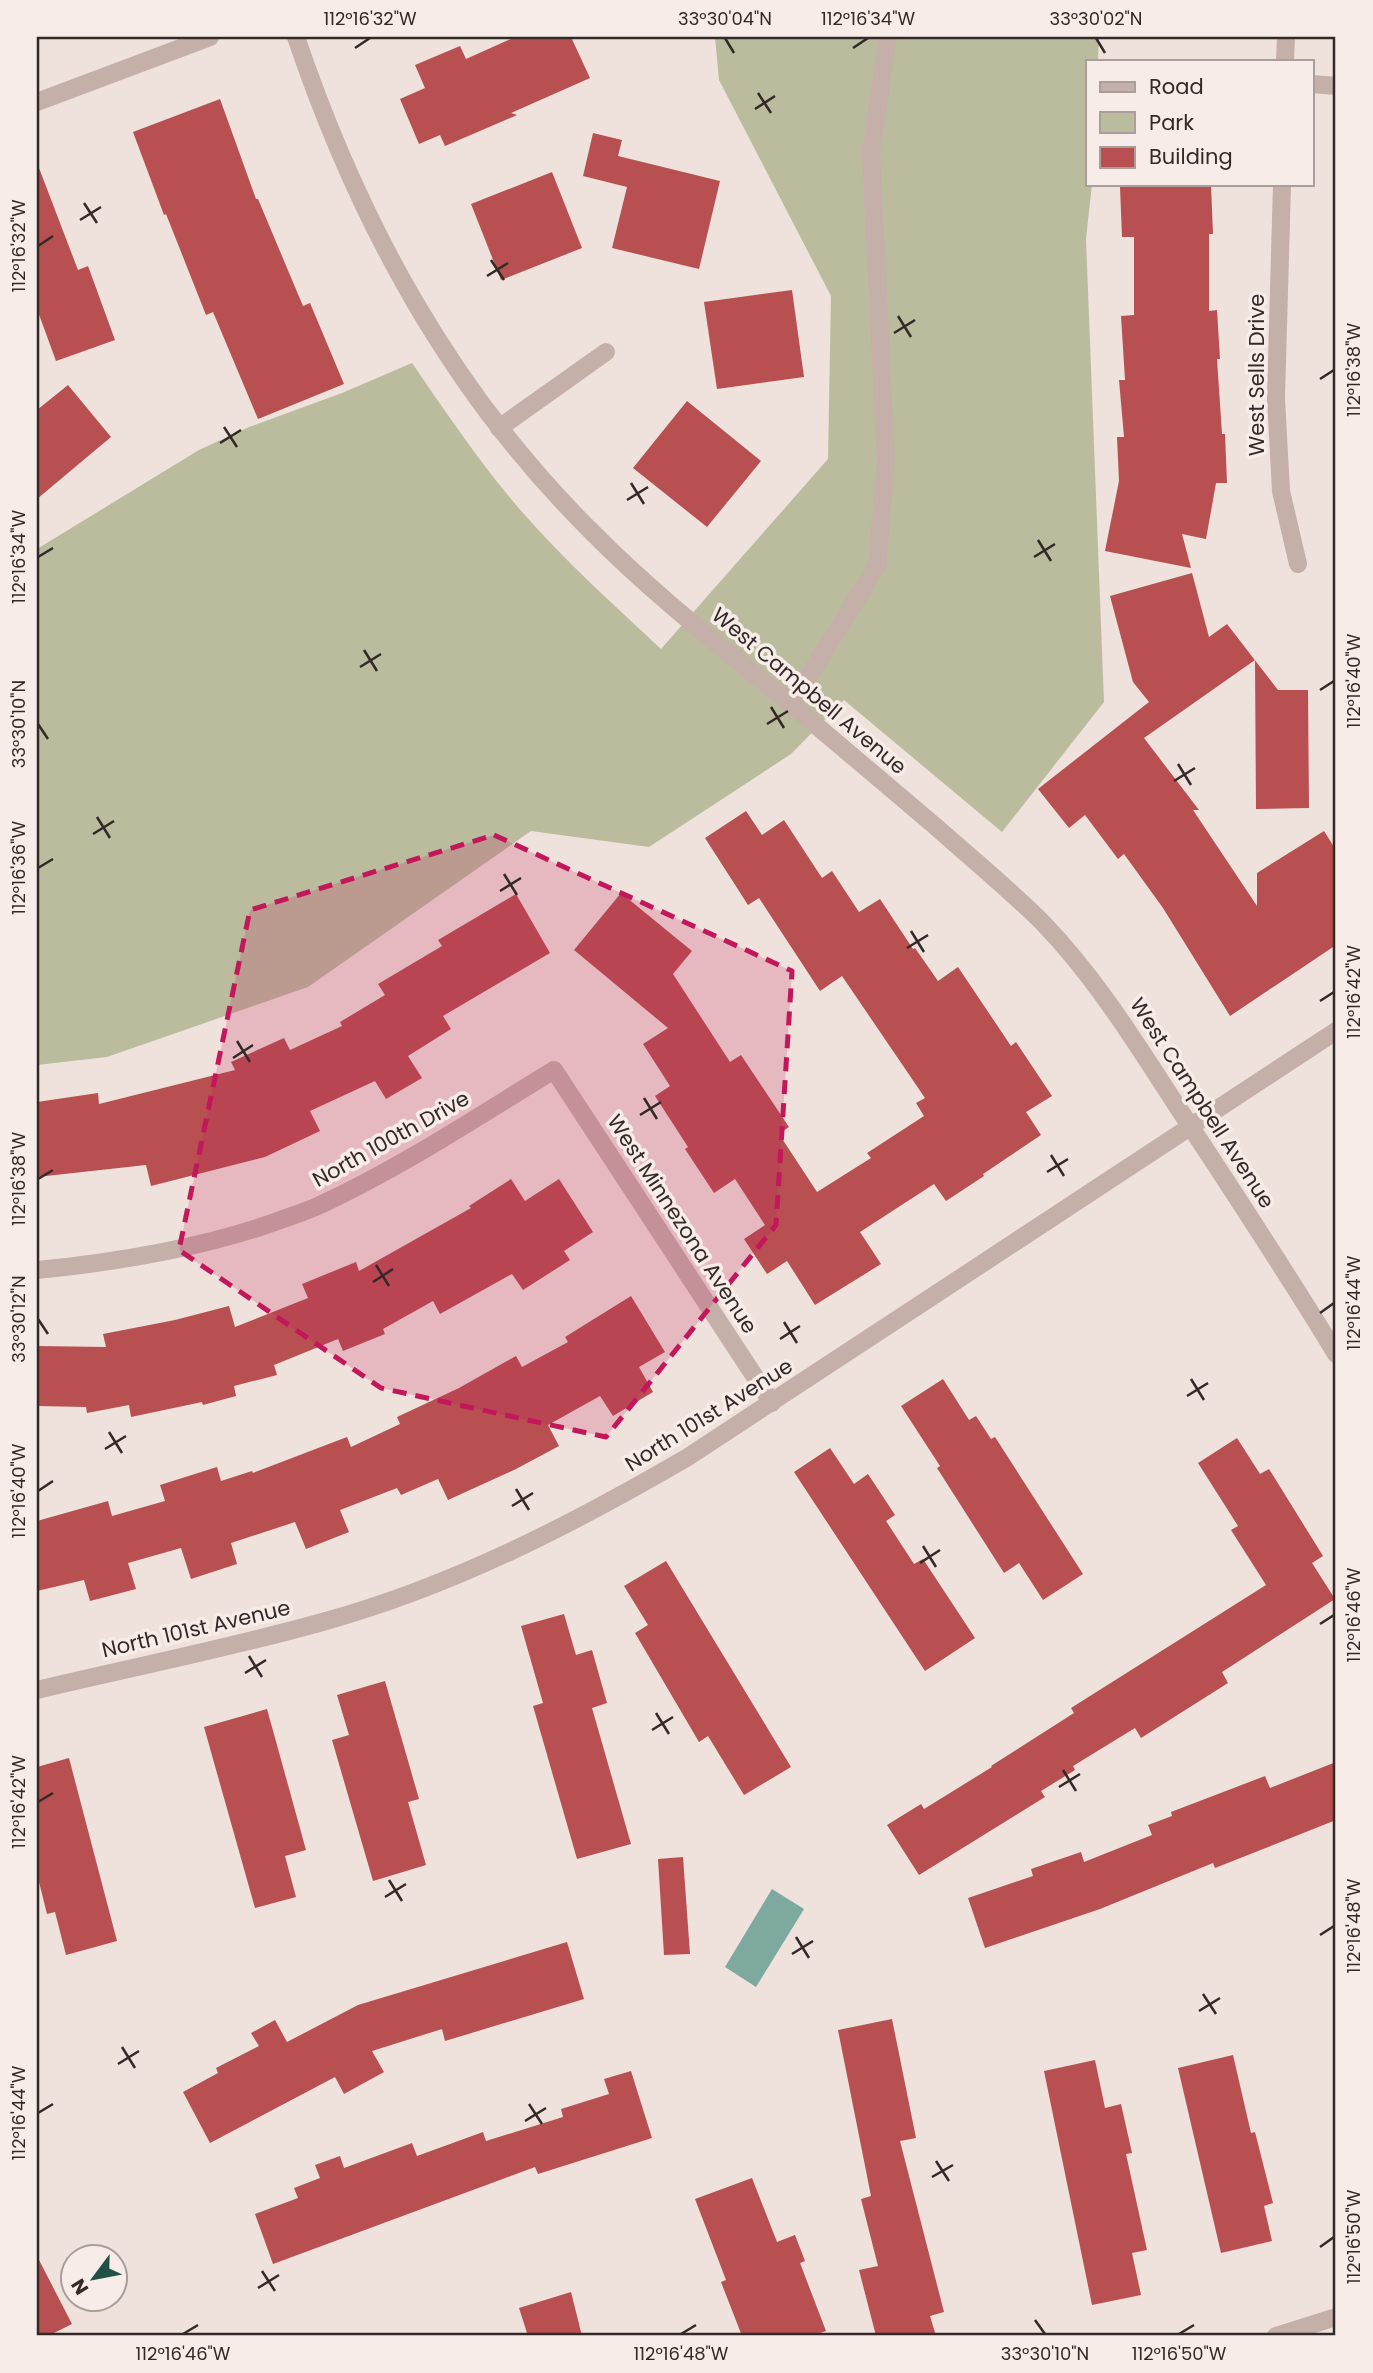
<svg xmlns="http://www.w3.org/2000/svg" width="1373" height="2373" font-family="Poppins,sans-serif">
<style>
.green{fill:#babc9d}
.water{fill:#7ea99f}
.building{fill:#b85051}
.lines{fill:none;stroke-linecap:round;stroke-linejoin:round}
.minor{stroke:#c5afa9;stroke-width:18}
.tertiary{stroke:#c5afa9;stroke-width:18}
.marked{fill:#c2185b;fill-opacity:0.2;stroke:#c2185b;stroke-width:5;stroke-dasharray:14 9;stroke-linejoin:round}
.ticks{fill:none;stroke:#332928;stroke-width:2.5}
.labels{text-anchor:middle;stroke-width:7;stroke-linejoin:round;paint-order:stroke}
.street-label{font-size:21px;fill:#332928;stroke:#f7ece7}
.neatline{fill:none;stroke:#332928;stroke-width:2.5}
.ticks-label{font-size:18px;text-anchor:middle;fill:#332928}
</style>
<rect width="100%" height="100%" fill="#efe1db"/>
<path class="green" d="M715 37H1099L1098 61H1088V184H1092L1086 239 1104 702 1002 832 844 700 791 754 649 847 531 831 308 987 107 1057 37 1065V549L199 450 249 427 342 393 412 363C447 414 482 466 523 513 566 562 614 605 661 649L828 459 831 296 719 80Z"/>
<polygon class="water" points="772,1889 804,1909 756,1987 725,1967"/>
<g class="building">
<polygon points="515,37 571,37 590,78 511,113 517,115 445,146 440,135 419,144 400,99 425,88 415,65 460,46 466,59"/>
<polygon points="220,99 256,199 258,199 303,306 310,303 344,384 258,419 213,312 206,315 166,214 164,215 133,132"/>
<polygon points="593,133 622,140 618,156 720,181 699,269 612,248 627,187 583,176"/>
<polygon points="37,168 39,168 78,270 88,266 115,340 56,361 37,309"/>
<polygon points="552,172 582,248 501,280 471,204"/>
<polygon points="1211,185 1213,234 1209,234 1209,311 1217,310 1220,359 1217,359 1222,434 1225,434 1227,483 1216,483 1206,539 1182,534 1191,568 1105,551 1119,481 1117,437 1124,437 1119,380 1125,380 1121,316 1134,315 1134,237 1122,237 1120,187"/>
<polygon points="792,290 804,377 717,389 704,302"/>
<polygon points="68,385 111,437 37,499 37,410"/>
<polygon points="687,401 761,461 707,527 633,468"/>
<polygon points="1192,573 1209,637 1227,624 1278,690 1308,690 1309,808 1256,809 1255,660 1144,738 1199,810 1193,810 1257,906 1257,873 1324,831 1336,850 1336,945 1230,1016 1163,908 1124,854 1118,859 1085,815 1069,828 1038,789 1149,702 1133,682 1110,596"/>
<polygon points="746,811 762,835 784,820 822,878 832,871 859,912 880,899 913,949 915,948 938,981 958,967 1011,1046 1016,1042 1052,1096 1026,1112 1041,1135 983,1174 984,1176 946,1201 934,1184 860,1232 881,1264 815,1305 787,1261 767,1274 744,1239 765,1225 735,1179 714,1193 685,1149 688,1147 655,1096 670,1086 643,1044 668,1028 574,950 621,893 692,951 673,974 730,1062 741,1055 789,1127 779,1134 817,1192 871,1158 867,1153 924,1116 916,1103 925,1098 842,976 820,991 759,898 748,905 705,838"/>
<polygon points="516,894 550,953 443,1016 451,1029 408,1056 422,1078 386,1099 375,1081 310,1111 320,1131 265,1157 151,1186 146,1165 37,1177 37,1102 98,1093 99,1104 235,1070 231,1062 284,1038 290,1050 342,1026 340,1022 385,995 378,984 442,946 438,940"/>
<polygon points="511,1179 525,1201 559,1179 593,1232 564,1251 570,1260 523,1290 512,1274 440,1314 433,1301 383,1329 385,1334 343,1351 338,1339 274,1365 277,1375 234,1386 236,1396 203,1405 202,1402 131,1417 129,1405 87,1413 86,1407 37,1406 37,1346 106,1347 103,1334 175,1320 229,1306 235,1327 308,1298 302,1284 356,1262 359,1271 471,1208 469,1206"/>
<polygon points="631,1296 665,1352 639,1367 653,1392 613,1416 600,1396 548,1425 559,1446 516,1469 448,1500 438,1479 401,1495 397,1488 340,1510 349,1532 306,1549 295,1522 231,1543 237,1564 191,1579 181,1548 128,1563 136,1589 90,1601 84,1580 37,1591 37,1521 108,1501 112,1516 165,1501 160,1485 217,1467 221,1481 252,1471 253,1473 347,1437 351,1447 400,1424 397,1417 459,1388 516,1356 522,1367 568,1342 565,1337"/>
<polygon points="943,1379 969,1420 976,1416 991,1439 995,1437 1083,1574 1043,1600 1019,1563 1004,1573 937,1468 940,1466 901,1406"/>
<polygon points="1237,1438 1260,1474 1269,1469 1323,1556 1312,1563 1335,1599 1222,1672 1228,1683 1141,1738 1135,1728 1073,1766 1075,1770 1041,1791 1045,1797 919,1875 887,1825 921,1804 924,1809 992,1767 991,1766 1074,1713 1071,1708 1266,1585 1231,1530 1238,1526 1198,1463"/>
<polygon points="830,1448 854,1484 868,1474 895,1515 886,1521 914,1564 923,1559 975,1638 925,1671 794,1472"/>
<polygon points="666,1561 791,1767 744,1795 708,1736 699,1742 635,1633 648,1625 624,1586"/>
<polygon points="564,1614 576,1655 592,1650 607,1703 592,1708 631,1844 577,1859 533,1706 543,1703 521,1626"/>
<polygon points="385,1681 419,1799 408,1802 426,1865 373,1881 332,1740 349,1735 337,1695"/>
<polygon points="267,1709 306,1850 285,1856 296,1897 255,1908 204,1727"/>
<polygon points="69,1758 117,1941 66,1955 55,1912 47,1914 37,1874 37,1767"/>
<polygon points="1336,1762 1336,1820 1215,1868 1213,1863 1100,1909 985,1948 968,1898 1033,1876 1031,1869 1081,1852 1084,1862 1152,1835 1148,1825 1172,1816 1171,1812 1265,1776 1270,1788"/>
<polygon points="683,1857 690,1954 664,1955 658,1859"/>
<polygon points="567,1942 584,1999 445,2041 442,2029 372,2051 384,2072 344,2094 335,2077 210,2143 183,2092 218,2073 216,2068 259,2046 251,2033 275,2020 287,2042 358,2005"/>
<polygon points="892,2019 916,2138 900,2141 944,2312 930,2316 936,2336 876,2336 859,2270 878,2266 861,2199 871,2196 838,2030"/>
<polygon points="1233,2055 1251,2133 1255,2132 1273,2203 1264,2206 1272,2241 1221,2253 1178,2068"/>
<polygon points="1095,2060 1105,2108 1121,2104 1132,2153 1126,2154 1147,2250 1132,2253 1141,2295 1092,2305 1044,2071"/>
<polygon points="631,2071 652,2138 538,2174 535,2167 273,2264 255,2214 298,2198 294,2188 320,2178 315,2165 340,2156 344,2168 412,2143 417,2156 483,2132 486,2141 563,2117 561,2109 609,2094 604,2079"/>
<polygon points="752,2178 777,2242 795,2235 805,2261 800,2263 826,2331 811,2336 742,2336 721,2282 726,2280 695,2199"/>
<polygon points="37,2256 72,2324 48,2336 37,2336"/>
<polygon points="571,2292 582,2336 528,2336 519,2308"/>
</g>
<g class="lines">
<g class="minor">
<polyline points="1285,61 1286,37"/>
<polyline points="1312,84 1336,86"/>
<polyline points="37,102 210,37"/>
<polyline points="1282,184 1276,398 1281,491 1298,564"/>
<polyline points="499,428 606,352"/>
<polyline points="791,705 877,566 886,461 871,152 888,37"/>
<path d="M37 1270C118 1262 198 1249 275 1222 290 1216 306 1212 320 1205 402 1167 477 1117 554 1070L772 1403"/>
<path d="M37 1690C133 1667 231 1648 326 1621 455 1585 573 1524 688 1457L1336 1031"/>
<polyline points="1276,2336 1336,2317"/>
</g>
<path class="tertiary" d="M296 37C359 223 451 392 591 531 651 592 719 645 785 699 835 741 885 784 935 826 971 858 1009 889 1043 923 1097 979 1137 1045 1179 1109 1232 1190 1286 1271 1336 1354"/>
</g>
<path class="marked" d="M494 835 792 971 776 1225 606 1437 381 1388 179 1250 250 910Z"/>
<path class="ticks" d="M725 38 734 53M1096 38 1105 53M355 48 370 38M853 48 868 38M758 93 771 113M755 109 775 96M84 203 97 223M80 220 101 207M38 246 53 236M491 260 504 280M487 276 508 263M898 316 911 337M894 333 915 320M1320 379 1334 370M224 427 237 447M220 443 241 430M631 483 644 504M627 500 648 487M1038 540 1051 561M38 557 53 548M1034 557 1055 544M364 650 377 671M360 667 381 654M1320 690 1334 681M771 707 784 728M38 724 48 739M767 724 788 711M1178 764 1191 785M1174 781 1195 768M97 817 110 838M93 834 114 821M38 868 53 859M504 874 517 895M500 891 521 878M911 931 924 952M907 948 928 935M1320 1001 1334 992M237 1041 250 1062M233 1058 253 1045M644 1098 657 1119M640 1115 661 1102M1051 1155 1064 1176M1047 1172 1068 1159M38 1179 53 1170M376 1265 389 1286M373 1282 393 1269M1320 1313 1334 1303M38 1319 48 1334M784 1322 797 1343M780 1339 800 1326M1191 1379 1204 1400M1187 1396 1208 1383M109 1432 122 1453M105 1449 126 1436M516 1489 529 1510M38 1491 53 1481M512 1506 533 1493M923 1546 936 1567M920 1563 940 1550M1320 1624 1334 1615M249 1656 262 1677M245 1673 266 1660M656 1713 669 1734M652 1730 673 1717M1063 1770 1076 1791M1059 1787 1080 1774M38 1802 53 1793M389 1880 402 1901M385 1897 406 1884M1320 1935 1334 1926M796 1937 809 1958M792 1954 813 1941M1203 1994 1216 2014M1199 2011 1220 1998M122 2047 135 2068M118 2064 139 2051M529 2104 542 2124M38 2113 53 2104M525 2121 546 2108M936 2161 949 2181M932 2177 953 2165M1320 2247 1334 2237M262 2271 275 2291M258 2288 279 2275M1035 2320 1045 2334M183 2334 198 2325M681 2334 696 2325M1179 2334 1194 2325"/>
<g class="labels">
<g class="street-label">
<text transform="translate(1257 375) rotate(-90)" y="7">West Sells Drive</text>
<text transform="translate(809 691) rotate(40)" y="7">West Campbell Avenue</text>
<text transform="translate(1202 1103) rotate(57)" y="7">West Campbell Avenue</text>
<text transform="translate(391 1139) rotate(-29)" y="7">North 100th Drive</text>
<text transform="translate(682 1224) rotate(57)" y="7">West Minnezona Avenue</text>
<text transform="translate(709 1415) rotate(-32)" y="7">North 101st Avenue</text>
<text transform="translate(196 1629) rotate(-13)" y="7">North 101st Avenue</text>
</g>
</g>
<rect width="1373" height="2373" fill="none" stroke="#f7ece7" stroke-width="77"/>
<rect x="1086" y="60" width="228" height="126" fill="#f7ece7" stroke="#a99e9b" stroke-width="2"/>
<rect x="1100" y="82" width="35" height="10" fill="#c5afa9" stroke="#a99e9b" stroke-width="2"/>
<text x="1149" y="94" font-size="21" fill="#332928">Road</text>
<rect x="1100" y="112" width="35" height="21" fill="#babc9d" stroke="#a99e9b" stroke-width="2"/>
<text x="1149" y="130" font-size="21" fill="#332928">Park</text>
<rect x="1100" y="147" width="35" height="21" fill="#b85051" stroke="#a99e9b" stroke-width="2"/>
<text x="1149" y="164" font-size="21" fill="#332928">Building</text>
<g transform="translate(94 2278) rotate(238)"><circle r="33" fill="#f7ece7" stroke="#a99e9b" stroke-width="2"/>
<path d="M0-5L12 26L0 18L-12 26Z" fill="#225047"/>
<text y="-10" font-size="19" font-weight="bold" text-anchor="middle" fill="#332928">N</text>
</g>
<rect x="38" y="38" width="1296" height="2296" class="neatline"/>
<g class="ticks-label">
<text x="370" y="25">112°16'32"W</text>
<text x="725" y="25">33°30'04"N</text>
<text x="868" y="25">112°16'34"W</text>
<text x="1096" y="25">33°30'02"N</text>
<text transform="translate(19 246) rotate(-90)" y="6">112°16'32"W</text>
<text transform="translate(1354 370) rotate(-90)" y="6">112°16'38"W</text>
<text transform="translate(19 557) rotate(-90)" y="6">112°16'34"W</text>
<text transform="translate(1354 681) rotate(-90)" y="6">112°16'40"W</text>
<text transform="translate(19 724) rotate(-90)" y="6">33°30'10"N</text>
<text transform="translate(19 868) rotate(-90)" y="6">112°16'36"W</text>
<text transform="translate(1354 992) rotate(-90)" y="6">112°16'42"W</text>
<text transform="translate(19 1179) rotate(-90)" y="6">112°16'38"W</text>
<text transform="translate(1354 1303) rotate(-90)" y="6">112°16'44"W</text>
<text transform="translate(19 1319) rotate(-90)" y="6">33°30'12"N</text>
<text transform="translate(19 1491) rotate(-90)" y="6">112°16'40"W</text>
<text transform="translate(1354 1615) rotate(-90)" y="6">112°16'46"W</text>
<text transform="translate(19 1802) rotate(-90)" y="6">112°16'42"W</text>
<text transform="translate(1354 1926) rotate(-90)" y="6">112°16'48"W</text>
<text transform="translate(19 2113) rotate(-90)" y="6">112°16'44"W</text>
<text transform="translate(1354 2237) rotate(-90)" y="6">112°16'50"W</text>
<text x="183" y="2360">112°16'46"W</text>
<text x="681" y="2360">112°16'48"W</text>
<text x="1045" y="2360">33°30'10"N</text>
<text x="1179" y="2360">112°16'50"W</text>
</g>
</svg>
